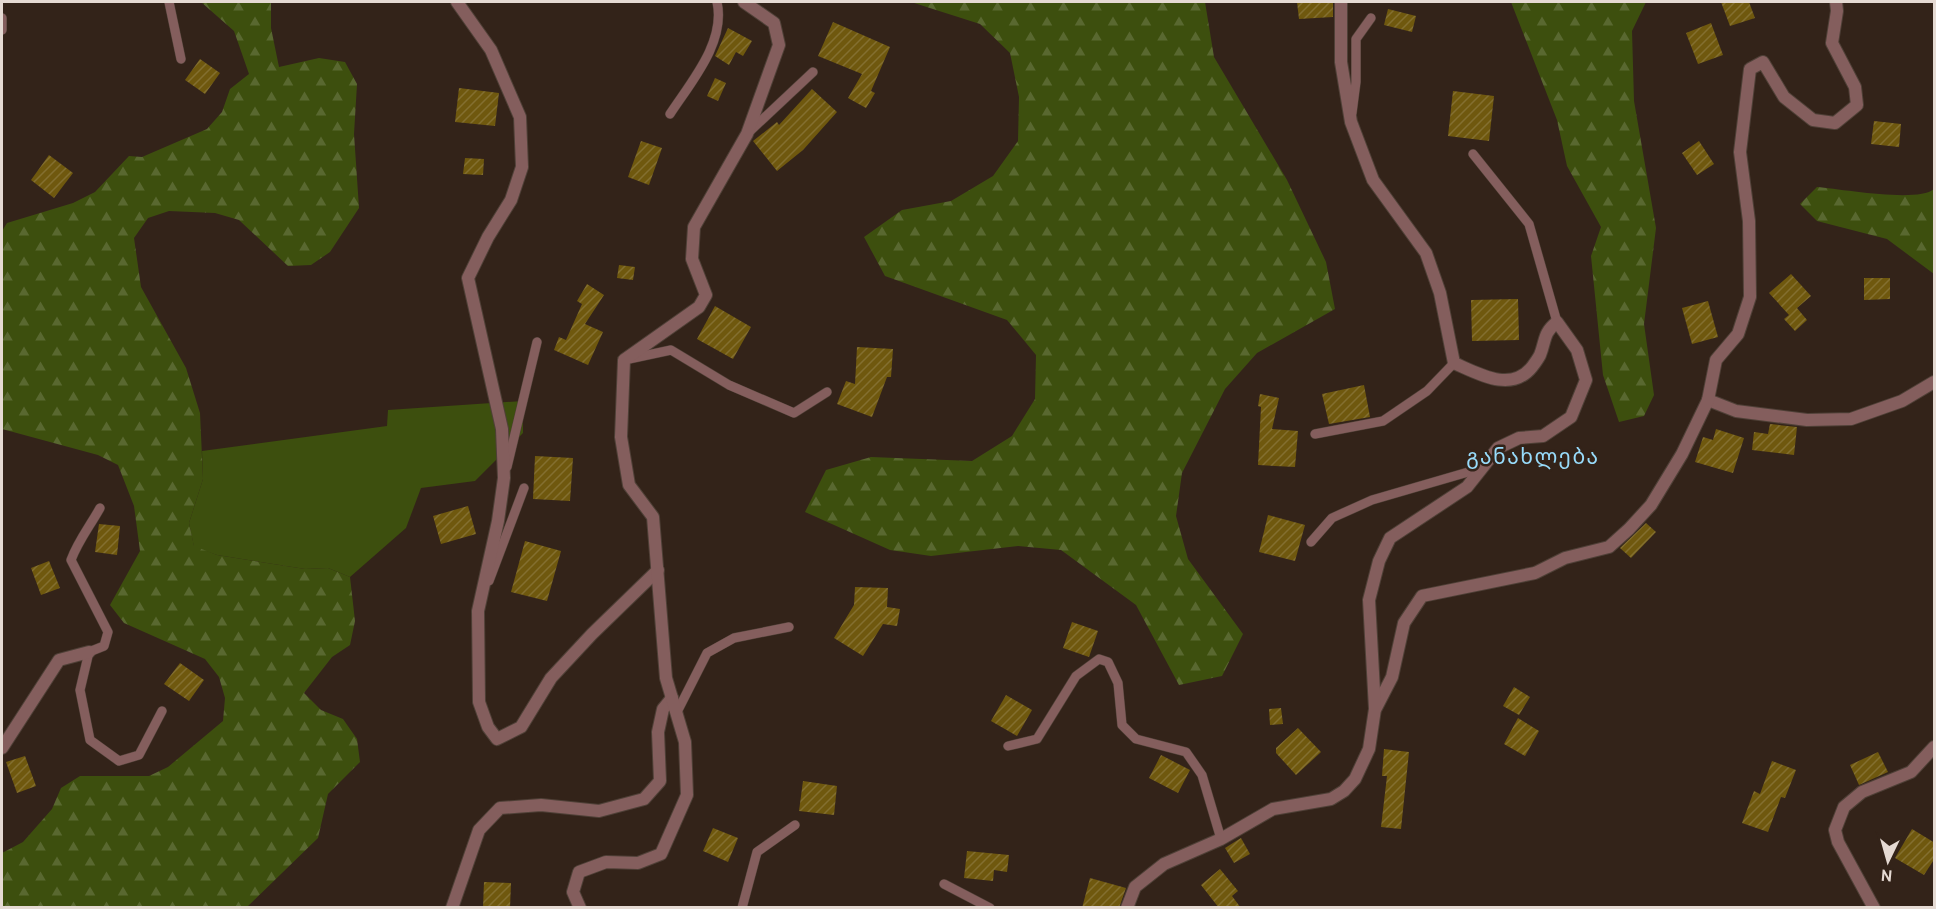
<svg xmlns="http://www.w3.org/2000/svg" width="1936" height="909" font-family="Cabin,'Noto Sans Georgian',sans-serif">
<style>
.green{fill:#3d4f0e}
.forest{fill:url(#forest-firs)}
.building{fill:url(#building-hatch)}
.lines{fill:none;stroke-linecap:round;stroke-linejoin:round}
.lane-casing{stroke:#4f4037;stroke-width:10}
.street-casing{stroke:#4f4037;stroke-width:14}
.lane{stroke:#845e5d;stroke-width:9}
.street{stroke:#845e5d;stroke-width:12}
.labels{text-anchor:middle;stroke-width:5;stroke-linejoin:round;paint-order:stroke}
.quarter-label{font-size:21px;letter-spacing:1.5px;fill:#98dbfa;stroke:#332319}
</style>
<defs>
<pattern id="forest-firs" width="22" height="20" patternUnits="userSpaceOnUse" patternTransform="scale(1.5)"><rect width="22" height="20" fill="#3d4f0e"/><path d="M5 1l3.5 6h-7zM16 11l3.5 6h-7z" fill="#596830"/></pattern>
<pattern id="building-hatch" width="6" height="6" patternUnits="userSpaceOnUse" patternTransform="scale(1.5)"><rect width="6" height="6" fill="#6f580e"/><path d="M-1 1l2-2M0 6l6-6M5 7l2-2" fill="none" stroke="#836f30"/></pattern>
</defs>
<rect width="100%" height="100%" fill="#332319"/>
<polygon class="green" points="523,401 523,433 475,481 421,488 406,528 350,577 328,568 305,569 217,555 194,547 189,523 203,479 202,451 387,426 388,410"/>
<g class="forest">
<polygon points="201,2 271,2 271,28 279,67 319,58 345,62 357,84 354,134 359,208 330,252 311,265 288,266 239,220 215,213 169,211 148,218 134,238 141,287 186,368 200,413 203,479 189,523 194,546 217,555 305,569 328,568 350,577 355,621 350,645 332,657 304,693 321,710 343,719 357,739 360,762 328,794 318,838 247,907 2,907 2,853 23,842 52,809 61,788 80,776 149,776 168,767 223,721 225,698 219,677 205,659 124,623 110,605 140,551 134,506 118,465 98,455 2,429 2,231 7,223 73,203 95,192 129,156 142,157 207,129 222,112 230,89 249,74 234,31"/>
<polygon points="911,2 1205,2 1214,57 1287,180 1326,262 1335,309 1257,353 1225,389 1182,473 1176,516 1188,559 1243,634 1222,676 1179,685 1136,605 1061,550 1018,546 931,556 890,550 805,512 826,470 871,457 972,461 1012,436 1035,399 1036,355 1007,320 885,276 864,237 902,210 951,201 993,176 1018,141 1019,97 1010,53 980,24"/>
<polygon points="1511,2 1646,2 1632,31 1634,101 1656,228 1644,324 1654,395 1644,416 1619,422 1603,375 1591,256 1601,227 1567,166 1557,120"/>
<path d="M1817 187C1841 189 1918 203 1934 189V274L1887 239 1817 221 1800 204Z"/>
</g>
<g class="building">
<polygon points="1297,2 1333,2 1333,17 1299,19"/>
<polygon points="1721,2 1749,2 1755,18 1730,26"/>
<polygon points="1388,9 1416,16 1412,32 1384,25"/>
<polygon points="833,22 890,47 871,91 875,93 866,108 848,98 862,74 818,56"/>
<polygon points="1711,23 1723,55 1698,64 1686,33"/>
<polygon points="728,28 752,41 743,56 736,52 729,65 715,56"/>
<polygon points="200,59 220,73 205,94 185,80"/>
<polygon points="715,78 726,83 718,101 707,96"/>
<polygon points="459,88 499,93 495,126 455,122"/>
<polygon points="812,89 837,112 803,150 777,171 753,141 777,122 779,125"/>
<polygon points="1453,91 1494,96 1489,141 1448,136"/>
<polygon points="1874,121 1901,124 1899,147 1871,144"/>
<polygon points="641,141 662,148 649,185 628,177"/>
<polygon points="1699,141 1714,164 1697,175 1682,153"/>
<polygon points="49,155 73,173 54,198 31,180"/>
<polygon points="465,158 484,159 483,175 463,174"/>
<polygon points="619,265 635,267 633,280 617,278"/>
<polygon points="1791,274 1811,296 1797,308 1807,320 1795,331 1784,319 1789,315 1769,293"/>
<polygon points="1864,278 1890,278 1890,299 1864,300"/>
<polygon points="587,284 604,295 585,324 603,332 588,365 554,350 559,337 566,340 582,304 577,301"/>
<polygon points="1518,299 1519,340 1472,341 1471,300"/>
<polygon points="1708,301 1718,337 1692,344 1682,308"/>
<polygon points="715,306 751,327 733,359 697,339"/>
<polygon points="857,347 893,349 891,377 887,377 872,417 837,404 846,381 855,384"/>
<polygon points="1364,385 1370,417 1329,424 1322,394"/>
<polygon points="1260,394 1279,398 1272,429 1298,431 1295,467 1258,465 1261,407 1258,406"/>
<polygon points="1770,424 1797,427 1794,455 1752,450 1754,432 1768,434"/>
<polygon points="1716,429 1744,438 1733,473 1695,462 1703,437 1713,440"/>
<polygon points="535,456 573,458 570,501 533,499"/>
<polygon points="468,506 476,534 441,544 433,516"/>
<polygon points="1268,515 1305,525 1295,561 1259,552"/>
<polygon points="1646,523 1656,532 1631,558 1620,548"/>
<polygon points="99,524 120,526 117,555 95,552"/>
<polygon points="525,541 561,551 547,601 511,592"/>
<polygon points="49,561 60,588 41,595 31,568"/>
<polygon points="855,587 888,588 887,607 900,609 897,626 883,624 863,656 834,638 854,605"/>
<polygon points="1072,622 1098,631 1089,657 1063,648"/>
<polygon points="180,663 204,680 189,701 164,684"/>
<polygon points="1514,687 1530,697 1519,715 1503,706"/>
<polygon points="1006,695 1032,710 1017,736 991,721"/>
<polygon points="1281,708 1283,724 1270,725 1269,709"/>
<polygon points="1518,718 1539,731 1525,756 1504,744"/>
<polygon points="1298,728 1321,752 1296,775 1276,753 1276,748"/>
<polygon points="1384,749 1409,752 1401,829 1381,827 1387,776 1382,776"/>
<polygon points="1878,752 1888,772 1859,785 1850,765"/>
<polygon points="1161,755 1190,770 1178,793 1149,778"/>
<polygon points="25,756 36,786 17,793 6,762"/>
<polygon points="1772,761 1796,770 1785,798 1781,797 1768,832 1742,823 1754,791 1760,794"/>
<polygon points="803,781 837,786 834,815 799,811"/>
<polygon points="713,828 738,838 728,862 703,851"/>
<polygon points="1912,829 1935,843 1935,858 1924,875 1895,858"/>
<polygon points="1241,838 1250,854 1234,863 1225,848"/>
<polygon points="967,851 1009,855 1007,872 994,870 993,881 964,878"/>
<polygon points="1220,869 1238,891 1232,896 1241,908 1219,908 1201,885"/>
<polygon points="1090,878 1126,888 1119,908 1082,908"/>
<polygon points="484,882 511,883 510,908 483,908"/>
</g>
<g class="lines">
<g class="lane-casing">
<g id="lane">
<polyline points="169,2 181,59"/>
<polyline points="2,18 2,30"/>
<polyline points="1352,113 1356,82 1356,39 1371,18"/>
<path d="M670 114C691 82 726 42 717 2"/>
<polyline points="749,132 813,72"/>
<polyline points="1473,154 1529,224 1557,322"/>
<polyline points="629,359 671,350 729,385 794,413 827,392"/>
<polyline points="1315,434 1383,421 1427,391 1454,363"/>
<polyline points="507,467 537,342"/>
<path d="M100 508C90 526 78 541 71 560L108 632 104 646 89 652 80 690 90 740 119 761 139 755 162 711"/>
<polyline points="1311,542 1332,518 1372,500 1482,468"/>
<polyline points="489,581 524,488"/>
<polyline points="676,714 707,653 734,638 789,627"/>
<polyline points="1008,746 1037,739 1076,676 1099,659 1108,662 1118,683 1122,725 1136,739 1186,752 1202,775 1221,839"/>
<polyline points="944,884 990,908"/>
<polyline points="742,908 757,852 795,825"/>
</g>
</g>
<g class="street-casing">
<g id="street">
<polyline points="457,2 491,50 520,117 522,167 511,200 488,237 468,278 502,429 504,478 498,521 478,611 479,702 488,727 497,739 521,727 551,678 592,634 658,570"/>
<polyline points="1708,400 1736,411 1807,420 1851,419 1902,401 1934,382"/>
<polyline points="1376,708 1392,677 1404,623 1422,596 1535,573 1565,558 1609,547 1629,529 1651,505 1682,454 1708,400 1716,360 1738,334 1750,297 1749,221 1740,152 1750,69 1763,62 1784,97 1813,120 1835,123 1857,105 1855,87 1832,43 1837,11 1836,2"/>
<polyline points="2,748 59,660 89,652"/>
<polyline points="452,908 479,830 500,808 541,805 599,811 644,799 660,781 658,732 663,709 672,698"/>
<polyline points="580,908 573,892 579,872 606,862 638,863 661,854 687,795 685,742 666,678 653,517 629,485 621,437 624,360 699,307 706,295 692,259 694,227 747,134 779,45 774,23 744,2"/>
<path d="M1127 908 1135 887 1164 864 1221 839 1273 809 1331 799 1344 791 1355 779 1369 749 1375 709 1369 600 1379 561 1390 538 1467 487 1498 448 1519 438 1543 436 1571 417 1586 380 1577 350 1557 322C1543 333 1546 340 1540 355 1538 359 1535 363 1532 367 1511 393 1479 374 1454 363L1440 293 1426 253 1373 180 1351 122 1341 62V2"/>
<polyline points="1874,908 1838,842 1835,830 1844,807 1862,792 1911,772 1934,747"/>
</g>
</g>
<use href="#lane" class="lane"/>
<use href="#street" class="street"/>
</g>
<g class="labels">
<g class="quarter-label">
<text x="1533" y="464">განახლება</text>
</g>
</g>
<rect width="1936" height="909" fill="none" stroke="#e5dad3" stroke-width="6"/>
<g transform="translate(1888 861) rotate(185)" stroke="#332319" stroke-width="4.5" paint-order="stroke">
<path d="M0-4.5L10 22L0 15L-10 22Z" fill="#e5dad3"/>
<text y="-9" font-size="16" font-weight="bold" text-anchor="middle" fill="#e5dad3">N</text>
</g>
</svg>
